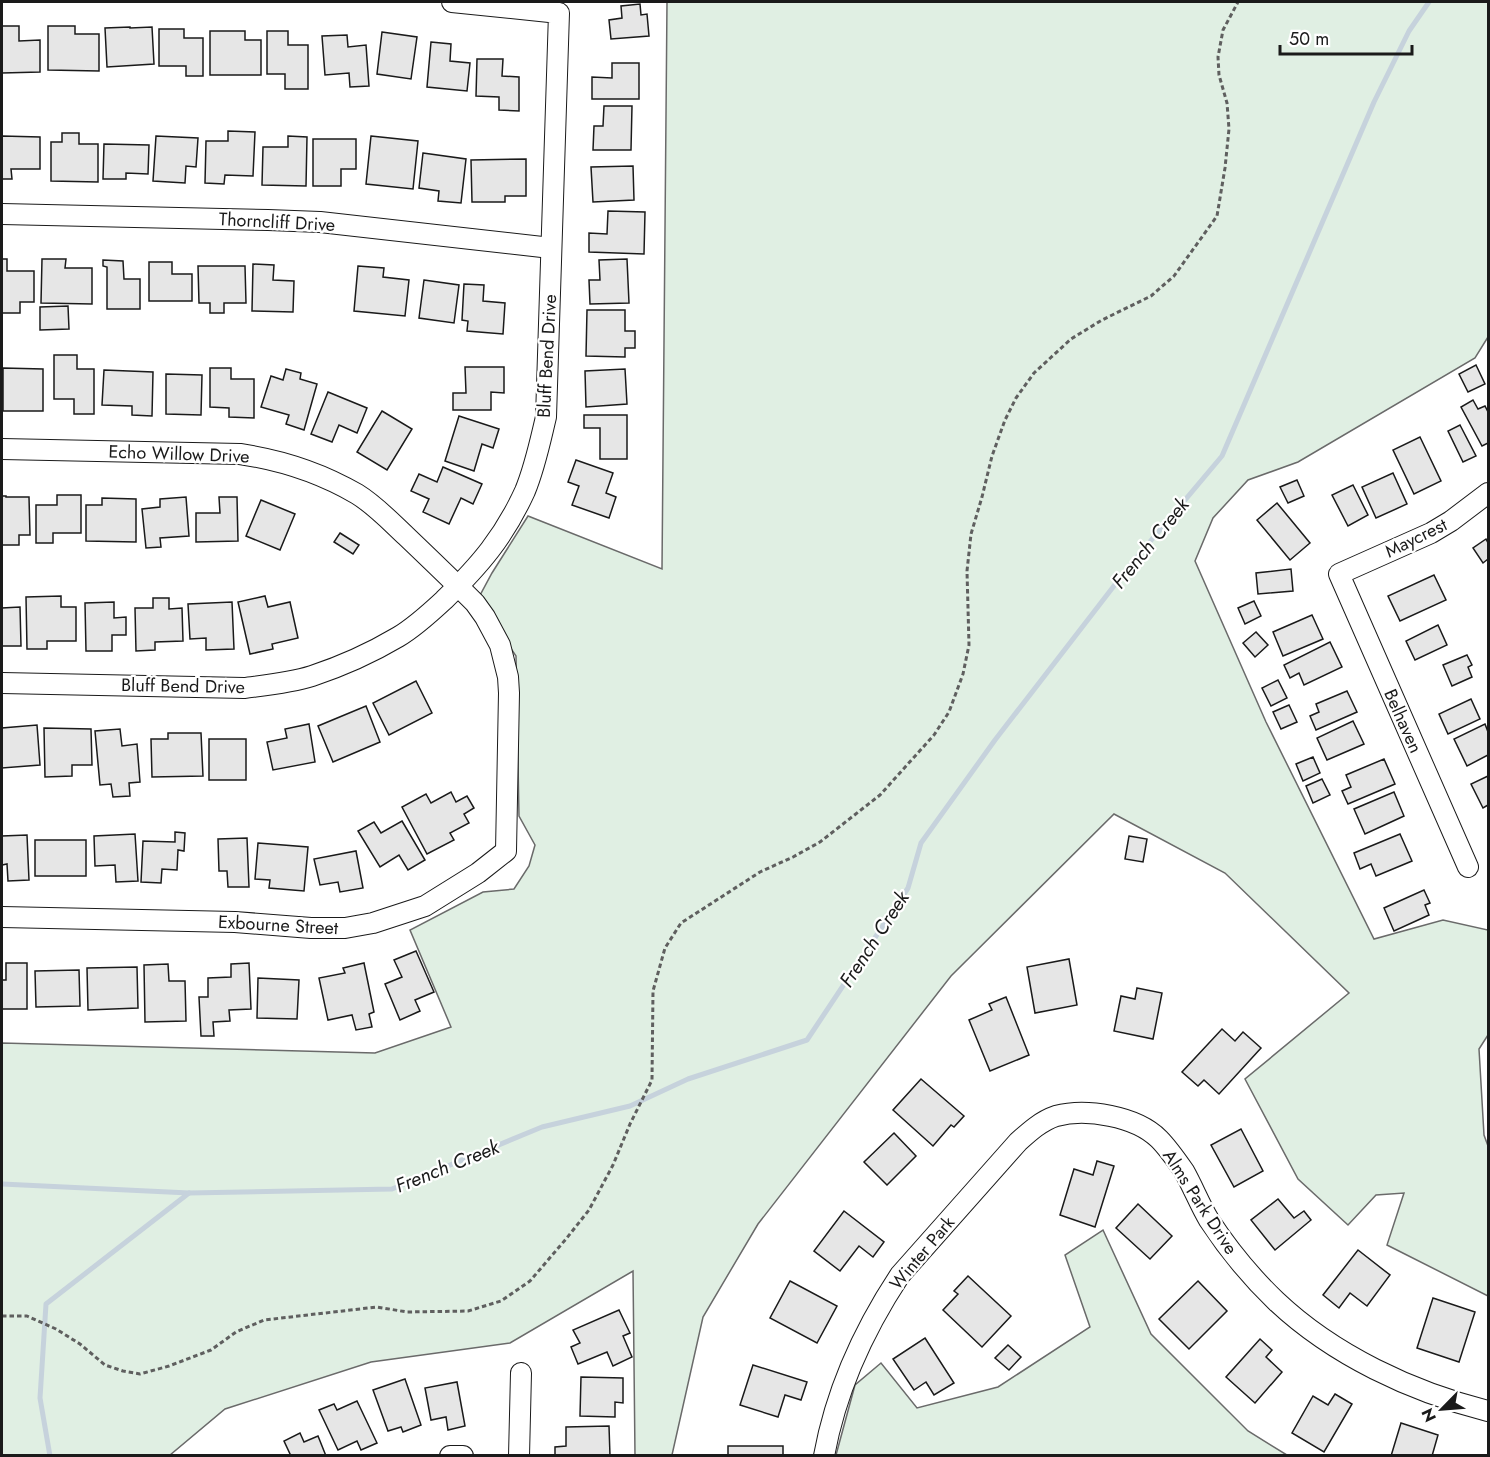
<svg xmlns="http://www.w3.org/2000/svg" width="1490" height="1457" font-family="Jost,sans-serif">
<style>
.green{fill:#e0efe3;stroke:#6a6a6a;stroke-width:1.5}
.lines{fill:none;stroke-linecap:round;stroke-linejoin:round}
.stream{stroke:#c6d2dc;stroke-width:5}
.building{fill:#e6e6e6;stroke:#1a1a1a;stroke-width:1.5}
.minor-casing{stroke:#1a1a1a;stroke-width:22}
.path{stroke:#5f5f5f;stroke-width:3;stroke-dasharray:4.5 3;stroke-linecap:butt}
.minor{stroke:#fff;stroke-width:20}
.labels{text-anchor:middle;stroke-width:4.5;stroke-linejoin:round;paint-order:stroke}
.street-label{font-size:18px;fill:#1a1a1a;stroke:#fff}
.water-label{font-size:20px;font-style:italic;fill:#1a1a1a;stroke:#fff}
</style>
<rect width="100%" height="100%" fill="#fff"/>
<g class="green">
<polygon points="667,2 1488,2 1488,337 1475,358 1298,462 1248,480 1213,518 1195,561 1266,722 1374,939 1443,920 1488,930 1488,1035 1479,1049 1484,1135 1488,1146 1488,1296 1387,1245 1404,1193 1376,1195 1348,1225 1298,1179 1245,1079 1349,993 1225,873 1114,814 951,976 758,1224 703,1317 672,1455 635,1455 633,1271 510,1343 371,1362 225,1409 170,1455 2,1456 2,1043 375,1053 451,1027 410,930 483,892 514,889 529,866 535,845 519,816 516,656 478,599 492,573 528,516 662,569"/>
<polygon points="1103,1230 1151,1334 1248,1431 1287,1455 836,1455 855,1385 881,1363 917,1408 998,1387 1090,1327 1065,1255"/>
</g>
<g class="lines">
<g class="stream">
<polyline points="2,1184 189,1193 392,1189 542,1127 630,1106 688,1079 807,1040 908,888 921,843 995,740 1127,569 1222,456 1374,102 1409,31 1429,2"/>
<polyline points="50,1456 40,1398 46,1304 189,1193"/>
</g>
</g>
<g class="building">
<polygon points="640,4 641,15 647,14 649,36 611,39 609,20 622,18 621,6"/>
<polygon points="2,26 19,26 19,41 40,40 40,72 2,73"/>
<polygon points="48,26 75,26 75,34 99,34 99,71 48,70"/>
<polygon points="130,27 130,28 152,27 154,64 107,67 105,28"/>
<polygon points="159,29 184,29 184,38 203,38 203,76 186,76 186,66 159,66"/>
<polygon points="210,31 245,31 245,40 261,40 261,75 210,75"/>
<polygon points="267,31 288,31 288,45 308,45 308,89 285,89 285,74 267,74"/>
<polygon points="382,32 417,37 411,79 377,74"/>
<polygon points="347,35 348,47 366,45 369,86 350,87 349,73 325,75 322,36"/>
<polygon points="431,42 451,44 450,61 470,63 467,91 427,87"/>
<polygon points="477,59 503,59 502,76 519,77 519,111 499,110 499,97 476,96"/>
<polygon points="612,63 639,63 639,99 592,99 592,77 612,78"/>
<polygon points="604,106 632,106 631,150 593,150 594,126 603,126"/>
<polygon points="228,131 255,132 253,176 225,175 224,184 205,183 206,141 228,141"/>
<polygon points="62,133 79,133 79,144 98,144 98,182 51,181 51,142 62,142"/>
<polygon points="2,136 40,137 40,169 11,169 12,179 2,179"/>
<polygon points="156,136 198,138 196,167 186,166 185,183 153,181"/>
<polygon points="288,136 307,137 306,186 262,185 263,147 288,147"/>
<polygon points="371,136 418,141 413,189 366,184"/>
<polygon points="313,139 356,139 356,169 341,169 341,186 313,186"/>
<polygon points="104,144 149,145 148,174 126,173 126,179 103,179"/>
<polygon points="423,153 466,159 461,203 438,201 439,191 419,188"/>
<polygon points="526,159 526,196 505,196 505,202 472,202 471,160"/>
<polygon points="633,166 634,200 593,202 591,167"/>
<polygon points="608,211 645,212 644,254 589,252 589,233 607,234"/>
<polygon points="2,259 7,259 7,271 34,271 34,302 20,302 20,313 2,313"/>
<polygon points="42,259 66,259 65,268 92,268 92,304 41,303"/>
<polygon points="627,259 629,303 590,304 589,280 600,280 599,260"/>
<polygon points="103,260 123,261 124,279 140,279 140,309 107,309 107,267 103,266"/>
<polygon points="149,262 172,262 172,274 192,274 192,301 149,301"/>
<polygon points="253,264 274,265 273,280 294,281 293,312 252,311"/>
<polygon points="198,266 245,266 246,303 224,303 224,313 210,313 210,303 199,303"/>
<polygon points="358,266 384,268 383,277 409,280 405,316 354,311"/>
<polygon points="424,280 459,285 454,323 419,318"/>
<polygon points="464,284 484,285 483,301 505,303 503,334 467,331 468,321 462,320"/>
<polygon points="68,306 69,329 40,330 40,307"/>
<polygon points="587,310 625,310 625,331 635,331 635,348 625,348 625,357 586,356"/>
<polygon points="54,355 77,355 77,369 94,369 94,414 74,414 74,399 54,399"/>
<polygon points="1476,365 1485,384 1468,392 1459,374"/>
<polygon points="465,367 504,367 504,393 491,392 491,410 453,410 453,393 466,393"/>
<polygon points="3,368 43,369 43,411 3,411"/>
<polygon points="210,368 231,368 231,379 254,379 254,418 229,417 229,408 210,407"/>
<polygon points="286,369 301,373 300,379 317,384 304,430 286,424 289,415 261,407 271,376 283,380"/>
<polygon points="625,369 627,404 586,407 585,371"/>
<polygon points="104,370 153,372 152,416 132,415 132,406 102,405"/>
<polygon points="166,374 202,375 201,415 166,414"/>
<polygon points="328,392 367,408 357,433 339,425 332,442 311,434"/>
<polygon points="1473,400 1478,409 1485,406 1488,412 1488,443 1482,446 1461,407"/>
<polygon points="382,411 412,429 387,470 357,452"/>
<polygon points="584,415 627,415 627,459 600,459 600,428 584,428"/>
<polygon points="459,416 499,429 493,448 482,444 474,471 445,461"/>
<polygon points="1460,425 1476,456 1463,462 1448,431"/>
<polygon points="1420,437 1441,481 1414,494 1393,450"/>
<polygon points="576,460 613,473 606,493 616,497 609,518 572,505 579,486 568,482"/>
<polygon points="443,467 482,484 473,504 461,498 449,524 423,512 429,499 411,491 419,474 437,482"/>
<polygon points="1393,473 1407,504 1376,518 1362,487"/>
<polygon points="1297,480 1304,496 1288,503 1280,487"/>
<polygon points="1353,485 1368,515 1348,526 1332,495"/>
<polygon points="57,495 81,495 81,533 53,533 53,543 36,543 36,505 57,505"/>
<polygon points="2,496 6,496 6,497 29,497 30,535 19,535 19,545 2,545"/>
<polygon points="186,497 189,536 160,538 161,547 146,548 142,509 160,507 160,499"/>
<polygon points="219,497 237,497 238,541 196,542 196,513 220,513"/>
<polygon points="102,498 136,499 136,542 86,541 86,505 102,505"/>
<polygon points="261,500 295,514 280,550 246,536"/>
<polygon points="1277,503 1310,543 1290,560 1257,520"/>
<polygon points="340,533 359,545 353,554 334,542"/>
<polygon points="1486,539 1488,543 1488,559 1483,563 1473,548"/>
<polygon points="1291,569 1293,591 1258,594 1256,573"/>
<polygon points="1434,575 1446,600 1400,621 1388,596"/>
<polygon points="61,596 61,607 76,607 76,641 47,641 47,649 27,649 26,597"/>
<polygon points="265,596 268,607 290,602 298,638 272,644 273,649 250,654 238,602"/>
<polygon points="153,598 169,598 169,609 182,608 183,641 155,642 155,650 136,651 135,608 153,608"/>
<polygon points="1254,601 1261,616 1245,624 1238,608"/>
<polygon points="114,602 114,618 126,617 126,635 112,635 112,651 86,651 85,603"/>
<polygon points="232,602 234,649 206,650 206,638 190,639 188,604"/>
<polygon points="20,607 21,646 2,646 2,608"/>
<polygon points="1312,615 1323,639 1283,656 1273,632"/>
<polygon points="1438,625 1447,645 1415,660 1406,641"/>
<polygon points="1256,632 1268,645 1255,657 1243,643"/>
<polygon points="1330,642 1342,667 1304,685 1299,673 1290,678 1284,665"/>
<polygon points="1467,655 1472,665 1468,667 1472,677 1452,686 1443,665"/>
<polygon points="1278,680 1287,698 1271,706 1262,688"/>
<polygon points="416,681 432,713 389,735 373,703"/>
<polygon points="1347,691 1357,712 1316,730 1310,716 1319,712 1316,704"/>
<polygon points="1471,699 1480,719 1448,734 1439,714"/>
<polygon points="1289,705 1297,722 1281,729 1273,712"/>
<polygon points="366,706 380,742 333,762 318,726"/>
<polygon points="1353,721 1364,744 1327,760 1317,738"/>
<polygon points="309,724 315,762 273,770 267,742 287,738 285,729"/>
<polygon points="1485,724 1488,732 1488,755 1467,766 1454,739"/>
<polygon points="37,725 40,765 2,768 2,728"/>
<polygon points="44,728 91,729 92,765 72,765 72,776 45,777"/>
<polygon points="120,729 122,746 137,744 140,782 129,783 130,796 113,797 111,784 100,785 95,731"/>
<polygon points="168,733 201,733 203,776 152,777 151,739 168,739"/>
<rect x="209" y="739" width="37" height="41"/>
<polygon points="1313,757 1320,773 1303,781 1296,764"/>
<polygon points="1384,759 1395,784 1348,804 1342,791 1351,787 1346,775"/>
<polygon points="1488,776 1488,805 1483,808 1471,784"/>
<polygon points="1322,779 1330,795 1313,803 1306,786"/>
<polygon points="451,792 456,802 467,796 474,808 464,814 469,823 450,833 454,840 427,854 402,807 426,794 431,803"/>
<polygon points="1394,792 1404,816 1365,834 1354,809"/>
<polygon points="402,821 425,860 408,870 399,855 380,867 358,831 374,822 381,833"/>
<polygon points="175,832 185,833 184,851 178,850 177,870 162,869 161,883 141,882 143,841 175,842"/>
<polygon points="135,834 138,881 116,882 115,865 95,866 94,836"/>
<polygon points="1400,834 1412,861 1376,876 1371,864 1360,869 1354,853"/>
<polygon points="27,835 29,880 8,881 7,864 2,865 2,836"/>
<polygon points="1129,836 1147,839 1143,862 1125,859"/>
<polygon points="247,838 249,887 228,887 227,871 219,871 218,839"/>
<rect x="35" y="840" width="51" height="36"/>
<polygon points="258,843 308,847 304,891 269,888 270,880 255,879"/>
<polygon points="356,851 363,888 340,892 338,882 320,885 314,859"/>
<polygon points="1424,890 1430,903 1425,905 1429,915 1394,931 1384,908"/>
<polygon points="416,951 434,992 415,1000 420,1011 400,1020 385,984 402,977 394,960"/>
<polygon points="1069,959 1077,1005 1035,1013 1027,967"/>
<polygon points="6,963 27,963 27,1009 2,1009 2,980 6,980"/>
<polygon points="249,963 251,1009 229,1010 230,1021 213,1022 214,1036 201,1036 199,997 208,997 208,978 231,977 231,964"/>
<polygon points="364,963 374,1012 369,1014 372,1027 356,1030 352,1015 328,1020 319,978 345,973 343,968"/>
<polygon points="168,964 169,981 185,981 186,1021 145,1022 144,965"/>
<polygon points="137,967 138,1008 88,1010 87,968"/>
<polygon points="79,970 80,1006 36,1007 35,971"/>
<polygon points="258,978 299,980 297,1019 257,1018"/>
<polygon points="1137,988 1162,993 1153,1039 1114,1031 1121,996 1135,999"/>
<polygon points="1006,997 1029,1055 990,1071 969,1020 992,1010 989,1004"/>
<polygon points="1222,1029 1235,1041 1243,1032 1261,1048 1219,1094 1204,1080 1198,1086 1182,1072"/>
<polygon points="921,1079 964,1116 954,1127 951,1125 933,1146 893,1110"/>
<polygon points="1241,1129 1263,1171 1234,1187 1211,1145"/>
<polygon points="894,1133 916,1156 887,1185 864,1162"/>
<polygon points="1097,1161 1114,1166 1095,1227 1060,1215 1074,1169 1093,1175"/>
<polygon points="1278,1199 1294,1218 1304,1211 1311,1220 1275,1250 1251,1220"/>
<polygon points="1138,1204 1172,1236 1150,1259 1116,1228"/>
<polygon points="844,1211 884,1242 873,1257 859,1246 840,1271 814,1251"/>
<polygon points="1358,1250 1390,1275 1367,1306 1350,1293 1339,1308 1323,1295"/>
<polygon points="968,1276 1011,1316 982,1347 943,1310 958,1294 954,1291"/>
<polygon points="790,1281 837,1306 817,1343 770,1318"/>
<polygon points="1198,1281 1227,1311 1189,1349 1159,1319"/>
<polygon points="1433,1298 1475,1312 1459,1362 1417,1348"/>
<polygon points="619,1310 630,1333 623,1336 632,1357 613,1366 607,1352 578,1364 571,1347 580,1343 573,1330"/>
<polygon points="925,1338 954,1383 934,1395 926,1382 914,1390 893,1359"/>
<polygon points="1260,1339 1272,1350 1266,1357 1282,1372 1255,1403 1226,1377"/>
<polygon points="1008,1345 1021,1357 1009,1370 995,1358"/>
<polygon points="753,1365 807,1382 801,1400 785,1395 778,1417 740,1405"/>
<polygon points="581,1377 623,1378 623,1403 615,1402 615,1417 580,1416"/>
<polygon points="405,1379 421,1425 403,1432 401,1427 388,1431 373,1390"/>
<polygon points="457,1382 465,1426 448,1430 446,1417 431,1420 425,1388"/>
<polygon points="1335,1394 1352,1404 1324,1452 1292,1433 1313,1396 1328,1405"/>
<polygon points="357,1401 377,1443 361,1450 357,1441 338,1450 319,1410 334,1404 337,1410"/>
<polygon points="1401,1423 1438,1435 1432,1456 1391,1456"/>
<polygon points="609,1426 610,1456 555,1456 555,1447 566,1446 566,1427"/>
<polygon points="300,1433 304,1442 318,1436 326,1456 291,1456 284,1441"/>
<rect x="728" y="1446" width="55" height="10"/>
</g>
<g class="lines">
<g class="minor-casing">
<g id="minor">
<polyline points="2,214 268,220 320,222 551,248"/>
<path d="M2 449 240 454C281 460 321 473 357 494 375 505 390 521 406 536 429 558 452 580 475 603L485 617 500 645 508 677 509 693 506 851 478 873 425 906 373 923 345 928H311L235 922 2 917"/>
<path d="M2 683 244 688C267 685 290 683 312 676 342 666 371 653 398 637 415 627 430 613 444 600 480 565 504 537 525 491 535 467 540 442 546 417L559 13 452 2"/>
<polyline points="1468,867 1339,574 1431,533 1451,521 1488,493"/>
<polyline points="450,1456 463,1456"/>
<polyline points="519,1456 521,1373"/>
<path d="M824 1456C836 1390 863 1331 900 1275L1018 1142C1029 1132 1041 1121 1056 1116 1086 1108 1136 1116 1159 1139 1168 1148 1177 1161 1184 1171 1193 1187 1200 1205 1209 1220 1228 1249 1251 1277 1276 1301 1333 1355 1412 1392 1488 1411"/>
</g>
</g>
<polyline class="path" points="2,1316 27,1316 56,1329 80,1344 105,1365 123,1371 140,1374 169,1366 211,1350 236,1332 264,1320 377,1307 407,1312 468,1311 501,1301 530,1281 566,1239 589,1210 613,1165 630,1124 652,1080 653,991 665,948 681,923 760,872 793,857 820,842 880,795 934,735 949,712 963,674 969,645 967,571 971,534 982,497 992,456 1005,420 1016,398 1034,373 1071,339 1102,320 1151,296 1174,276 1217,216 1225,168 1229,129 1227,103 1219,75 1218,57 1223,30 1238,2"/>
<use href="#minor" class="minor"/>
</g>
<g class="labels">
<g class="street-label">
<text transform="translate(277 222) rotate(3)" y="6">Thorncliff Drive</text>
<text transform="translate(547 356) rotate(-87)" y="6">Bluff Bend Drive</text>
<text transform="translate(179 454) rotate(2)" y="6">Echo Willow Drive</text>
<text transform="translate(1416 538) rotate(-26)" y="6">Maycrest</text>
<text transform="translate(183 686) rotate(1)" y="6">Bluff Bend Drive</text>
<text transform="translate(1403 721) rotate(66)" y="6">Belhaven</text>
<text transform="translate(278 925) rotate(3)" y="6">Exbourne Street</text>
<text transform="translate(1200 1202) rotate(57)" y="6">Alms Park Drive</text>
<text transform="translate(922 1253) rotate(-50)" y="6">Winter Park</text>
</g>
<g class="water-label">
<text transform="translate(1150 543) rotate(-51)" y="7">French Creek</text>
<text transform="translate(874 939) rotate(-57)" y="7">French Creek</text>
<text transform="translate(447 1166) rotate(-22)" y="7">French Creek</text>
</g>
</g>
<rect width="1490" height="1457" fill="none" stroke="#1a1a1a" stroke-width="6"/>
<g transform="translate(1442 1409) rotate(245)" stroke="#ffffff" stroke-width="4.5" paint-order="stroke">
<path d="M0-4.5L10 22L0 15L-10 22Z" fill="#1a1a1a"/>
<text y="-9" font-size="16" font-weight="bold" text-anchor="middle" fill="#1a1a1a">N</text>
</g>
<path d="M1280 45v9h132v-9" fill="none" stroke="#1a1a1a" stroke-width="3"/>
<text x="1289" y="45" font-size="18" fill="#1a1a1a" stroke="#ffffff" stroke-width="4.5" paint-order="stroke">50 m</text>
</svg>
